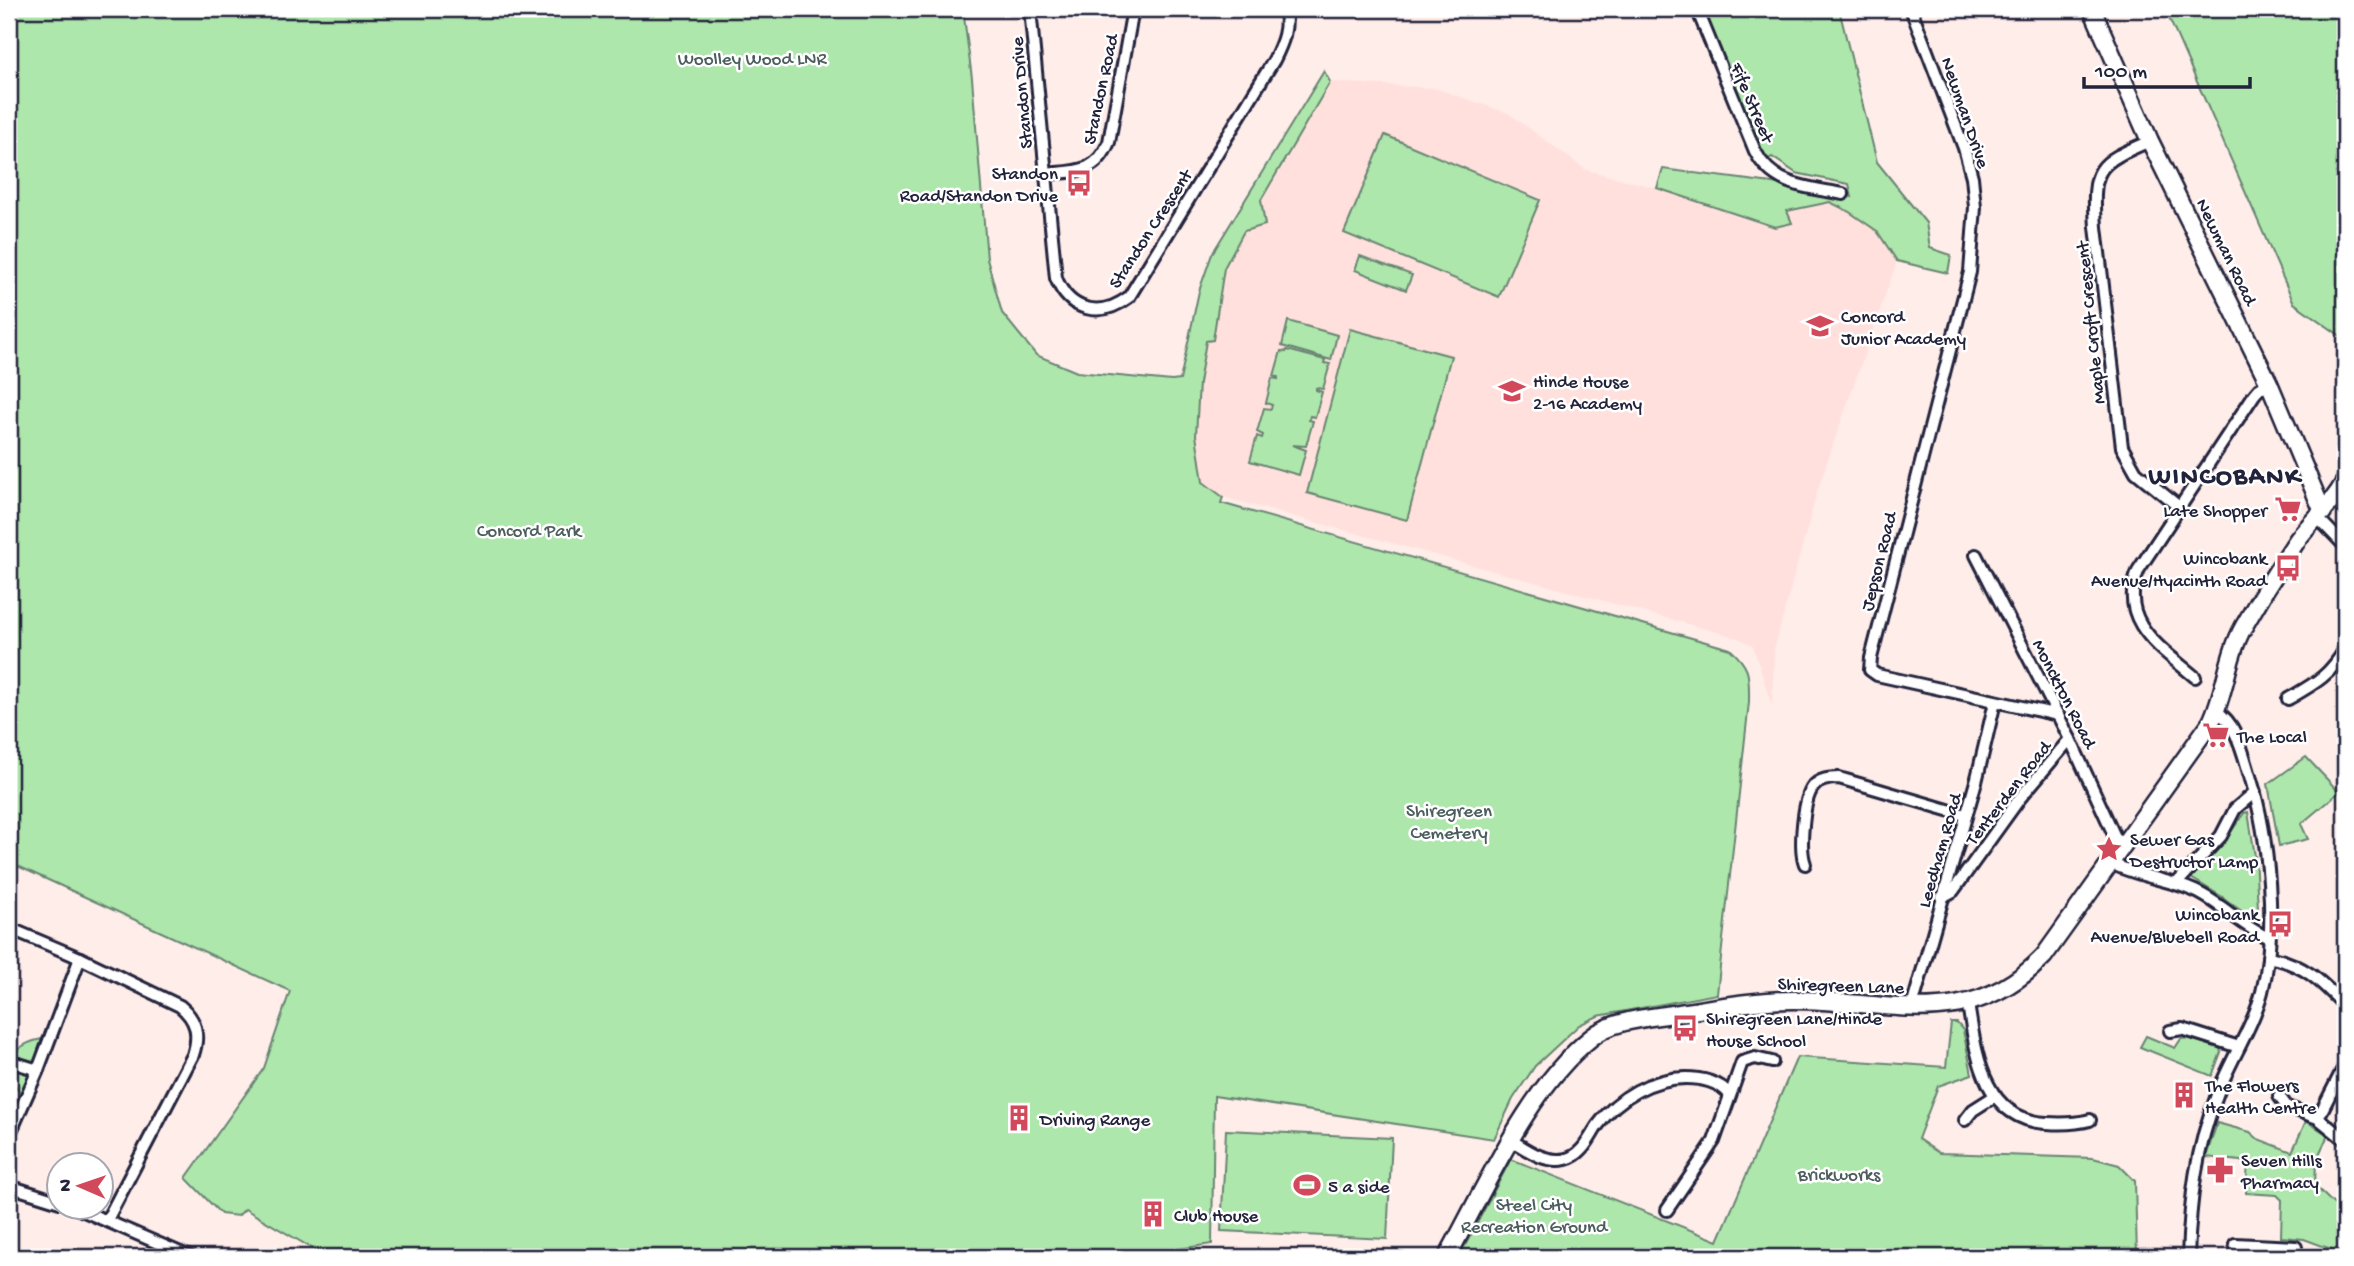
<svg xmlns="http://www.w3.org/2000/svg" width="2354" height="1266" font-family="'Gochi Hand',sans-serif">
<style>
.built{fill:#ffe0dc}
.green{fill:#aee7ab;stroke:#688473;stroke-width:2}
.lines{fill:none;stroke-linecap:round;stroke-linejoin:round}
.street-casing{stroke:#22223b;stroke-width:16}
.secondary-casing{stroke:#22223b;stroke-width:21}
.street{stroke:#fff;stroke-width:10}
.secondary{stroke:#fff;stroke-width:16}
.labels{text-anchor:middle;stroke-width:5;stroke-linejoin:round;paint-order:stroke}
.park-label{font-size:19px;fill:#4c5d5d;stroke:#fff}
.street-label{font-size:19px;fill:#22223b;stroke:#fff}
.poi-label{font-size:19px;fill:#22223b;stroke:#fff;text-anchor:start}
.district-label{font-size:26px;font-weight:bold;letter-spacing:2px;fill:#22223b;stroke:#fff}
</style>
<rect width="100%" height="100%" fill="#ffedea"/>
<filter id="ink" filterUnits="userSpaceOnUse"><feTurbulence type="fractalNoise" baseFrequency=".0143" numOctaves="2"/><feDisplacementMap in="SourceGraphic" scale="14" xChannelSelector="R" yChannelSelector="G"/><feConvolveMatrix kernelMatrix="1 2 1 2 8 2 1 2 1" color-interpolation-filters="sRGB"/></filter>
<g filter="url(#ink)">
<polygon class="built" points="1330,82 1434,88 1508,113 1586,170 1657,188 1775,227 1787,211 1830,202 1848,211 1877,231 1897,261 1819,485 1774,649 1772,706 1753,646 1739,638 1223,497 1203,483 1196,435 1199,383 1206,341 1213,340 1224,268"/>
<g class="green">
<path d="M9 9H963L972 78 987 259 1002 313 1036 355 1077 372 1172 381 1180 380 1199 291 1212 254 1324 71 1330 82 1261 200 1265 225 1244 231 1224 268 1213 340 1206 341 1199 383 1196 435 1203 482 1223 497 1221 503 1730 649C1751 668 1749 675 1749 702L1717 994 1598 1016 1579 1025 1535 1066 1513 1099 1494 1139 1214 1096 1212 1244 1172 1250 1170 1257H327L245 1209 238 1216 221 1214 186 1178 264 1068 290 991 9 862Z"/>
<polygon points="1703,9 1839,9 1877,162 1926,223 1930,248 1951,255 1948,273 1897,261 1877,231 1848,211 1830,202 1787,211 1792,223 1775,227 1657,188 1663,169 1772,183 1852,197 1849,184 1796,173 1772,157 1764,162"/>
<polygon points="2165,9 2345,9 2345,162 2336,173 2345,181 2345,339 2294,303"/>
<polygon points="1385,135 1540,200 1499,297 1344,233"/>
<polygon points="1360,256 1412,275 1406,290 1355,270"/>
<polygon points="1288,321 1337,335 1331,360 1282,346"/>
<polygon points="1350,329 1451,356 1407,520 1307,493"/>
<polygon points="1287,350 1325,360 1324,363 1330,364 1323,389 1316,388 1316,390 1322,392 1315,417 1310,416 1309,420 1313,421 1306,446 1292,445 1306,450 1299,475 1250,461 1257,436 1262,438 1263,435 1257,432 1264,408 1271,409 1272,405 1266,403 1272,378 1278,379 1278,377 1274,376 1281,351 1286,352"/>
<polygon points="2306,757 2339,792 2301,824 2308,839 2279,846 2268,784"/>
<polygon points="2248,812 2255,856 2258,908 2253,915 2247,915 2221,896 2191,878 2231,832 2244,813"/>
<polygon points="1951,1023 1957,1023 1963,1030 1972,1074 1938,1086 1918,1139 1939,1153 2093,1158 2119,1165 2135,1181 2137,1257 1459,1257 1511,1159 1718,1241 1797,1057 1946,1067"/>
<polygon points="2146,1036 2175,1048 2181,1039 2188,1038 2219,1047 2221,1052 2212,1076 2140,1047"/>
<path d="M42 1039 22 1095 11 1080 9 1059C18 1047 27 1042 42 1039Z"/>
<polygon points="2306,1121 2328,1135 2316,1161 2315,1186 2345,1215 2345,1257 2334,1257 2331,1249 2304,1239 2281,1237 2282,1200 2277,1195 2246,1193 2248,1162 2206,1157 2217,1123 2250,1132 2258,1139 2292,1152"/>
<polygon points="1226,1130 1392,1138 1387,1239 1221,1231"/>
</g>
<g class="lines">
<g class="street-casing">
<g id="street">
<path d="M1030 9 1056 278C1069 311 1100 319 1129 297L1274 60C1283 42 1288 29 1285 9"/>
<path d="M1697 9 1755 151C1773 187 1808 187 1843 194"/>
<polyline points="1911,9 1964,148 1972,177 1975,207 1970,272 1871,658 1870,670 1877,675 2058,715"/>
<path d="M2150 141C2096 164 2092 167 2096 227L2122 447 2136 472 2179 507"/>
<path d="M1045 174C1075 171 1096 174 1109 142L1133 9"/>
<polyline points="2317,517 2345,546"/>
<polyline points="1976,555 2070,739 2121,850"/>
<path d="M2195 677C2161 648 2116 621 2139 569L2254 395 2259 389 2269 383"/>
<path d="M2288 699C2314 684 2330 676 2345 649"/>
<path d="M2111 863C2138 877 2168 879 2195 891 2222 903 2242 927 2269 938"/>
<path d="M1805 864C1799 849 1803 800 1813 787 1819 779 1829 778 1839 778L1965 815"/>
<polyline points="2176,884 2221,836 2235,809 2255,792"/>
<polyline points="1942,897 1953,891 2020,798 2070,739"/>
<path d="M9 928 80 958 180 1006C196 1019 200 1034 193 1055L107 1220"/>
<path d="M2268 957C2304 964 2320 980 2345 1006"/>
<path d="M1968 1004C1976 1053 1983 1120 2047 1123 2061 1124 2075 1124 2090 1120"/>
<polyline points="1912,1007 1977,778 1995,702"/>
<polyline points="2170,1031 2182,1029 2239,1047"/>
<polyline points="9,1061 38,1070"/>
<polyline points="2279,1096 2287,1107 2318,1118 2345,1140"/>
<polyline points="2318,1118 2345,1065"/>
<polyline points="1965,1120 1973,1110 1995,1096"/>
<polyline points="9,1136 38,1070 80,958"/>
<path d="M1511 1140C1527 1150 1546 1164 1566 1159 1583 1155 1589 1138 1598 1125 1618 1097 1652 1078 1686 1078 1701 1078 1720 1082 1729 1094"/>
<polyline points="9,1186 60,1202"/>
<polyline points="72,1206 190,1257"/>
<polyline points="1667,1210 1714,1141 1742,1062 1755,1058 1772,1062"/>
<polyline points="2235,1244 2296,1247"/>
<path d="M2188 1257C2190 1201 2196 1148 2217 1095 2230 1060 2252 1029 2262 992 2278 930 2269 837 2250 776 2243 754 2237 723 2216 711"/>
</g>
</g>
<g class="secondary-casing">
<g id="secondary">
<polyline points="2092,9 2150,141 2269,383 2323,512"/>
<path d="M1447 1257C1486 1187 1528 1088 1592 1037 1613 1020 1647 1018 1673 1014 1713 1008 1754 1000 1794 1000 1889 1000 1969 1035 2044 956L2211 722C2226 691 2227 656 2244 626 2261 596 2279 567 2298 539 2315 516 2331 507 2345 481"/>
</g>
</g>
<use href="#street" class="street"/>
<use href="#secondary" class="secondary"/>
</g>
</g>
<defs>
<g id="bus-bare" transform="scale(2.1)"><path d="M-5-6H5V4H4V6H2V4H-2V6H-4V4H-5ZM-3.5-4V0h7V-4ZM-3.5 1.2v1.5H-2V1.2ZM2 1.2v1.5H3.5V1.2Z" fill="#d1495b" stroke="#fff" stroke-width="2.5" paint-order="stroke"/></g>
<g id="school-bare" transform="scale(2.1)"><path d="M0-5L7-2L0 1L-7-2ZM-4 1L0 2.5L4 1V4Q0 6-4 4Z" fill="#d1495b" stroke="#fff" stroke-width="2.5" paint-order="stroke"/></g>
<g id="supermarket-bare" transform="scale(2.1)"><path d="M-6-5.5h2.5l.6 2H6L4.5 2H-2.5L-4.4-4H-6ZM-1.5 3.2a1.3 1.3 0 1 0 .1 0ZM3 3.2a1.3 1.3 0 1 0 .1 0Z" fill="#d1495b" stroke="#fff" stroke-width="2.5" paint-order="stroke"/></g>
<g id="sight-bare" transform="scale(2.1)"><path d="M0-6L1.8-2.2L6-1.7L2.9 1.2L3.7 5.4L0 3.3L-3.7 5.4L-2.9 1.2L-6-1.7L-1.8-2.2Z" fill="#d1495b" stroke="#fff" stroke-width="2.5" paint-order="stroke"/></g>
<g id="building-bare" transform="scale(2.1)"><path d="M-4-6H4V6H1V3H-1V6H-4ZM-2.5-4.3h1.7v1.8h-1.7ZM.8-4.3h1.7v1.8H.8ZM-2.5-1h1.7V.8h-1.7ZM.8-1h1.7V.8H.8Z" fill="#d1495b" stroke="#fff" stroke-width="2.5" paint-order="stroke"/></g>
<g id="pharmacy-bare" transform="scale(2.1)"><path d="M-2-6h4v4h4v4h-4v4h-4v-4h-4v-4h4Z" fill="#d1495b" stroke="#fff" stroke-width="2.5" paint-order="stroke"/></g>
<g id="stadium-bare" transform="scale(2.1)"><path d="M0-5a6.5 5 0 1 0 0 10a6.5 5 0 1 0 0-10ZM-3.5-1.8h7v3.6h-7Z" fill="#d1495b" stroke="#fff" stroke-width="2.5" paint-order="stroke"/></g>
</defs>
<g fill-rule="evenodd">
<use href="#bus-bare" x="1079" y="183"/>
<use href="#school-bare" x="1820" y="326"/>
<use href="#school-bare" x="1512" y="391"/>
<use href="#supermarket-bare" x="2288" y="509"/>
<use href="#bus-bare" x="2288" y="568"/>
<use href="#supermarket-bare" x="2216" y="735"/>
<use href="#sight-bare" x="2109" y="849"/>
<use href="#bus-bare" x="2280" y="924"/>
<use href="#bus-bare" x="1685" y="1028"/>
<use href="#building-bare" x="2184" y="1095"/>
<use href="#building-bare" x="1019" y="1118"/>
<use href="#pharmacy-bare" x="2220" y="1170"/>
<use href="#stadium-bare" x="1307" y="1185"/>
<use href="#building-bare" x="1153" y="1214"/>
</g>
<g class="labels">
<g class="park-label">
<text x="752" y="64">Woolley Wood LNR</text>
<text x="529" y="536">Concord Park</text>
<text x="1449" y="816">Shiregreen<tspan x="1449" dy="22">Cemetery</tspan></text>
<text x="1839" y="1180">Brickworks</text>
<text x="1534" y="1210">Steel City<tspan x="1534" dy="22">Recreation Ground</tspan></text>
</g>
<g class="street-label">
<text transform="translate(1099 89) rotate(-78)" y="7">Standon Road</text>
<text transform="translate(1020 93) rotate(-95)" y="7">Standon Drive</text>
<text transform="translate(1754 102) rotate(67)" y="7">Fife Street</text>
<text transform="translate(1967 112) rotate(71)" y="7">Newman Drive</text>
<text transform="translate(1149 228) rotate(-57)" y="7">Standon Crescent</text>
<text transform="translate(2228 251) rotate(64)" y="7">Newman Road</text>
<text transform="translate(2089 323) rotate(-96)" y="7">Maple Croft Crescent</text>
<text transform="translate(1877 561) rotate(-76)" y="7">Jepson Road</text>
<text transform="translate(2066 693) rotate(63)" y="7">Monckton Road</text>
<text transform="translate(2007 792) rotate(-52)" y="7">Tenterden Road</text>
<text transform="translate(1938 850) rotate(-74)" y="7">Leedham Road</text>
<text transform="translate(1841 984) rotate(2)" y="7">Shiregreen Lane</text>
</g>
<g class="poi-label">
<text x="1058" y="179" text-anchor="end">Standon<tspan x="1058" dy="22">Road/Standon Drive</tspan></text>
<text x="1841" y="322">Concord<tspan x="1841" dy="22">Junior Academy</tspan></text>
<text x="1533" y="387">Hinde House<tspan x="1533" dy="22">2-16 Academy</tspan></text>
<text x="2267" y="516" text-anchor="end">Late Shopper</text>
<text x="2267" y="564" text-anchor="end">Wincobank<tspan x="2267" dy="22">Avenue/Hyacinth Road</tspan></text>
<text x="2237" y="742">The Local</text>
<text x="2130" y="845">Sewer Gas<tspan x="2130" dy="22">Destructor Lamp</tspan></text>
<text x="2259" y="920" text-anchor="end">Wincobank<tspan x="2259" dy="22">Avenue/Bluebell Road</tspan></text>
<text x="1706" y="1024">Shiregreen Lane/Hinde<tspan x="1706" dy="22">House School</tspan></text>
<text x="2205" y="1091">The Flowers<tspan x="2205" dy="22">Health Centre</tspan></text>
<text x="1040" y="1125">Driving Range</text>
<text x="2241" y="1166">Seven Hills<tspan x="2241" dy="22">Pharmacy</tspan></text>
<text x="1328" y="1192">5 a side</text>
<text x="1174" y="1221">Club House</text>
</g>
<g class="district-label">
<text x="2225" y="483">WINCOBANK</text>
</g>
</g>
<rect width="2354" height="1266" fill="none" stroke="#fff" stroke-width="35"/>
<rect x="18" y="18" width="2319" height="1231" fill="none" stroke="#22223b" stroke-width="2.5" filter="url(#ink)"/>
<g transform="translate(80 1186) rotate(272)"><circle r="33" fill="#ffffff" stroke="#a7a7b1" stroke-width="2"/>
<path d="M0-5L12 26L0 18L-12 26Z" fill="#d1495b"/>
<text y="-10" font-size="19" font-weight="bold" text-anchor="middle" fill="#22223b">N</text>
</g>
<path d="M2084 77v10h166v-10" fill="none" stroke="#22223b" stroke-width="3.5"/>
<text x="2095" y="77" font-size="21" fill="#22223b" stroke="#ffffff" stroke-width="5" paint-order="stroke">100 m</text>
</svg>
